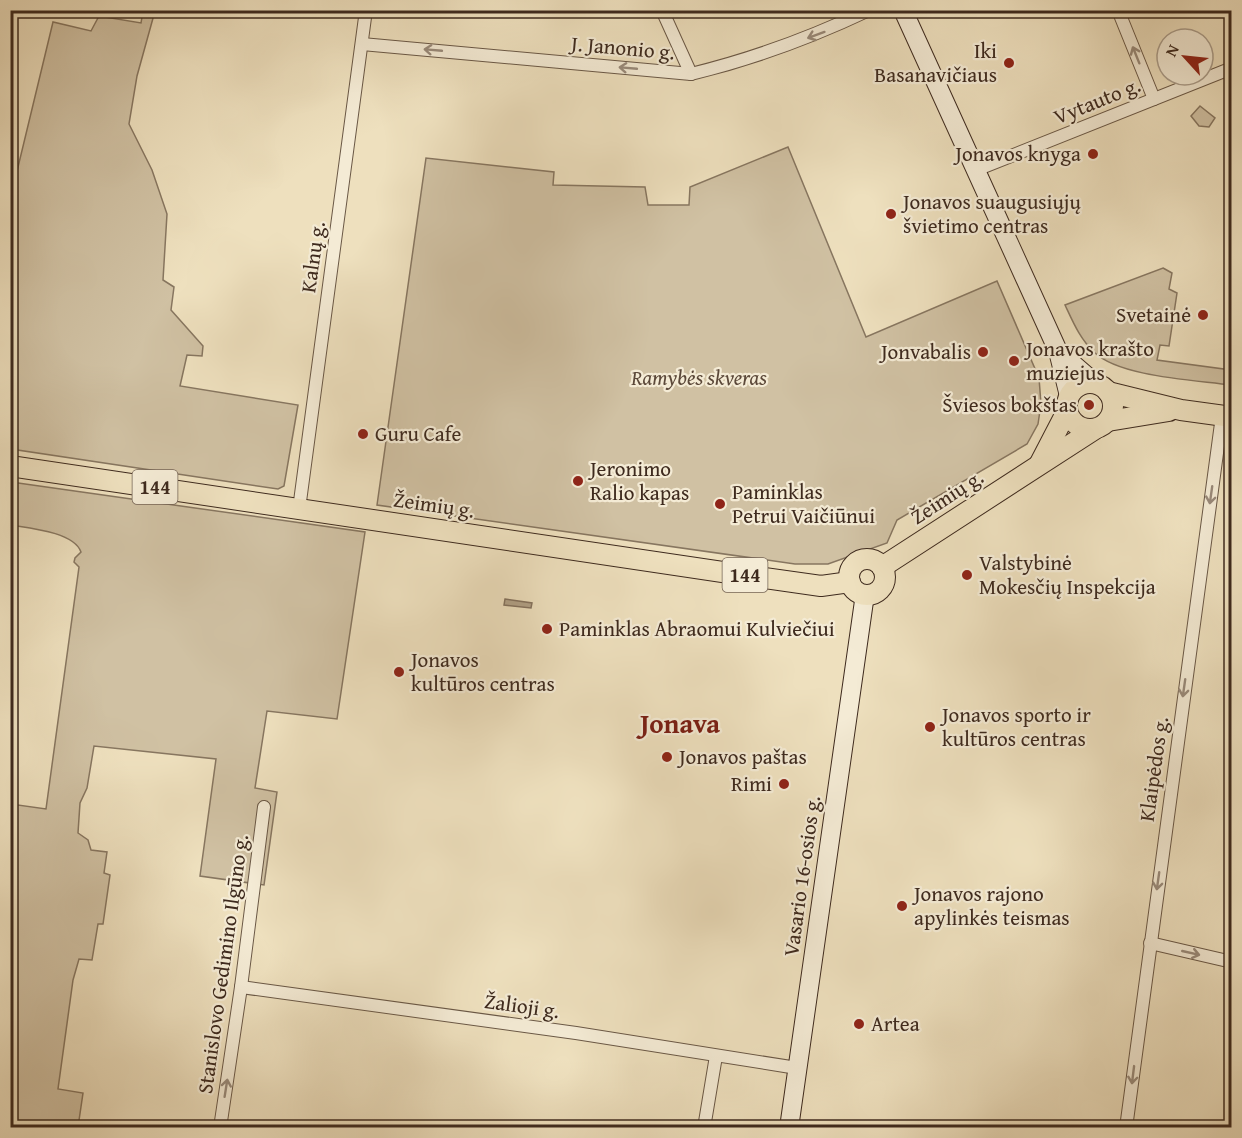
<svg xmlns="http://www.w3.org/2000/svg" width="1242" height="1138" font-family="'Gentium Book Plus',serif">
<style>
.green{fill:#d0c1a3;stroke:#877660;stroke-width:1.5}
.water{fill:#b2a288;stroke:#84725e;stroke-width:1.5}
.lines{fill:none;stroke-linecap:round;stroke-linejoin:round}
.minor-casing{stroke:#6a5846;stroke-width:14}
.secondary-casing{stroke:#3e2a1e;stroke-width:20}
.primary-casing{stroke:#3e2a1e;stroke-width:22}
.minor{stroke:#f4ebd5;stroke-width:12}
.secondary{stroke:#f4ebd5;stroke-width:18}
.primary{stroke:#eee0be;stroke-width:20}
.oneway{stroke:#998a7a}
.poi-dot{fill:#8f2418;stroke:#f4ebd5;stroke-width:2}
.labels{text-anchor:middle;stroke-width:4.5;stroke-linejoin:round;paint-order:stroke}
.shield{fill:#f4ebd5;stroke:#756455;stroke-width:1.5}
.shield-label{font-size:20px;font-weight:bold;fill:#3e2a1e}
.street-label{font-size:21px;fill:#3e2a1e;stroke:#f4ebd5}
.poi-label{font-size:21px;fill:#3e2a1e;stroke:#f4ebd5;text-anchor:start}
.park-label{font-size:21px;font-style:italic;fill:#5b4839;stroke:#f4ebd5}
.district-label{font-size:27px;font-weight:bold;fill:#7a1f14;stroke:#f4ebd5}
</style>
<rect width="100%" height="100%" fill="#eee0be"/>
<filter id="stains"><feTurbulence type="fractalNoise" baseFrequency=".00333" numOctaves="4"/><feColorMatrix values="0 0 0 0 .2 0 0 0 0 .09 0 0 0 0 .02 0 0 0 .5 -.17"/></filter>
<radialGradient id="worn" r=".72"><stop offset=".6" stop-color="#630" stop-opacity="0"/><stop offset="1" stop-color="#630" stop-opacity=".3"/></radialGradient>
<g class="green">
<polygon points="143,11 155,11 137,76 129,124 152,170 167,214 163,280 174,287 171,310 203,346 202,356 187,355 180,386 298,405 284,486 278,489 11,449 11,196 53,22 91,31 99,16 141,23"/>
<polygon points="1200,106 1215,118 1209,127 1199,126 1191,116"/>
<polygon points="788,147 866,337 997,281 1039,378 1041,404 1038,424 1027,444 897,520 887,543 828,564 795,564 377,505 426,158 554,172 553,185 645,187 648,205 689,205 690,187"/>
<path d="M1163 268 1172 273 1169 289 1177 293 1169 346 1160 345 1157 360 1231 370V385C1196 380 1119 377 1094 352 1080 339 1073 322 1065 305Z"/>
<path d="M11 482 365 532 337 719 267 711 255 788 277 792 264 885 200 876 216 759 94 746 87 788 80 803 78 833 88 840 91 850 107 852 104 873 110 875 103 924H98L92 960 79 959 73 980 58 1089 83 1093 78 1127 11 1128V804L46 809 79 567 74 562 75 558 81 552C74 532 29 528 11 525Z"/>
</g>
<polygon class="water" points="505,599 532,603 531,608 504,605"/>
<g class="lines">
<g class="minor-casing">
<g id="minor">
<polyline points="662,10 691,74"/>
<polyline points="1118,10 1154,99"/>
<path d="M362 44 691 74C753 59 812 37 869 10"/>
<polyline points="976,170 1232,68"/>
<polyline points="299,509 366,10"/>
<polyline points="1150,943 1232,962"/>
<polyline points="241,987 576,1033 797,1068"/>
<polyline points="220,1128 241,987 264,807"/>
<polyline points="704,1128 716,1056"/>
<polyline points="1126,1128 1222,416"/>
</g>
</g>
<g class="secondary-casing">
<g id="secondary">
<polyline points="903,10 1058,351 1069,396"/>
<polyline points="1058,351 1095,383"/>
<polyline points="789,1128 865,594"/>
</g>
</g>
<g class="primary-casing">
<g id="primary">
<circle cx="1090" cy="406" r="23"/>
<polyline points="1108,392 1181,410 1232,417"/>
<polyline points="1108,421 1169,411"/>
<polyline points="1040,463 1067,411"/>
<polyline points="10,466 736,574 821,586 850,582"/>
<circle cx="867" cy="577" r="18"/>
<polyline points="882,567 1095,429"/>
</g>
</g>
<use href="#minor" class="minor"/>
<use href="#secondary" class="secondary"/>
<use href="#primary" class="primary"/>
</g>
<defs><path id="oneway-shaft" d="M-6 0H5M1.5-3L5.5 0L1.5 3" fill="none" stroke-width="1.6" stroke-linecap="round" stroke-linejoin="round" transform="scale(1.5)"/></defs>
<g class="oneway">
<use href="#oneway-shaft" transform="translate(816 35) rotate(160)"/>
<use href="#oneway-shaft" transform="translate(433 50) rotate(-175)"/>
<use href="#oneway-shaft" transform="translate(1136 55) rotate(-112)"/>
<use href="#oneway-shaft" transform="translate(628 68) rotate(-175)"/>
<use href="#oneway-shaft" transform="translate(1211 495) rotate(98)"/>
<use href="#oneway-shaft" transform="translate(1184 688) rotate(98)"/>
<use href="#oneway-shaft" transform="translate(1158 881) rotate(98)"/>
<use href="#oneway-shaft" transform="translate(1191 953) rotate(13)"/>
<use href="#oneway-shaft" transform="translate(1133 1075) rotate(97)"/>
<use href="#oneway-shaft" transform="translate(226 1088) rotate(-81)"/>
</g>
<g class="poi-dot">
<circle cx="1009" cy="63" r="6"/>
<circle cx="1093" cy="154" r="6"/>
<circle cx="891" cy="214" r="6"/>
<circle cx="1203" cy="315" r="6"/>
<circle cx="983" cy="352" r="6"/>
<circle cx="1014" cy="361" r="6"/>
<circle cx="1089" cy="405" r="6"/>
<circle cx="363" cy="434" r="6"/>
<circle cx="578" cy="481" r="6"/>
<circle cx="720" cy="504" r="6"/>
<circle cx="967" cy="575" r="6"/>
<circle cx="547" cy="629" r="6"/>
<circle cx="399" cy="672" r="6"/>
<circle cx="930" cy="727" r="6"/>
<circle cx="667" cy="757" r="6"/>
<circle cx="784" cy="784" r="6"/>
<circle cx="902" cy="906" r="6"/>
<circle cx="859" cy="1024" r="6"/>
</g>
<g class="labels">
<g class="shield">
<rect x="132.5" y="470" width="45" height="34" rx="4.5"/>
<rect x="722.5" y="558" width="45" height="34" rx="4.5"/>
</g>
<g class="shield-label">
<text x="155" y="494">144</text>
<text x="745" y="582">144</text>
</g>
<g class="street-label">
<text transform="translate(623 48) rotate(5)" y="7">J. Janonio g.</text>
<text transform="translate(1097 101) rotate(-22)" y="7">Vytauto g.</text>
<text transform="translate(313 257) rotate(-82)" y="7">Kalnų g.</text>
<text transform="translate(947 497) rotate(-33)" y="7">Žeimių g.</text>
<text transform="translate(434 505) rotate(8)" y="7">Žeimių g.</text>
<text transform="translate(1154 769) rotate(-82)" y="7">Klaipėdos g.</text>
<text transform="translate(802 876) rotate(-82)" y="7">Vasario 16-osios g.</text>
<text transform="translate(223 964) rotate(-82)" y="7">Stanislovo Gedimino Ilgūno g.</text>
<text transform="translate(522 1006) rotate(8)" y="7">Žalioji g.</text>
</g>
<g class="poi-label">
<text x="997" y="58" text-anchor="end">Iki<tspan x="997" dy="24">Basanavičiaus</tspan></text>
<text x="1081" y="161" text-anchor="end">Jonavos knyga</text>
<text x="903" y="209">Jonavos suaugusiųjų<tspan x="903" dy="24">švietimo centras</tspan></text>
<text x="1191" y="322" text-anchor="end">Svetainė</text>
<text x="1026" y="356">Jonavos krašto<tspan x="1026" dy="24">muziejus</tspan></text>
<text x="971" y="359" text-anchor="end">Jonvabalis</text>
<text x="1077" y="412" text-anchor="end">Šviesos bokštas</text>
<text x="375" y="441">Guru Cafe</text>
<text x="590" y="476">Jeronimo<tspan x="590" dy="24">Ralio kapas</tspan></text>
<text x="732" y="499">Paminklas<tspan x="732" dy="24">Petrui Vaičiūnui</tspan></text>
<text x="979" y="570">Valstybinė<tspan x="979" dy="24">Mokesčių Inspekcija</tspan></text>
<text x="559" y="636">Paminklas Abraomui Kulviečiui</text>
<text x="411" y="667">Jonavos<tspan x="411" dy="24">kultūros centras</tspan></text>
<text x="942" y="722">Jonavos sporto ir<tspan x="942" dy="24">kultūros centras</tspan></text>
<text x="679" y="764">Jonavos paštas</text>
<text x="772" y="791" text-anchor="end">Rimi</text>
<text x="914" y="901">Jonavos rajono<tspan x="914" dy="24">apylinkės teismas</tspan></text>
<text x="871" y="1031">Artea</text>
</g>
<g class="park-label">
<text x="699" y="385">Ramybės skveras</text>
</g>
<g class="district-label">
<text x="680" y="733">Jonava</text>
</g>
</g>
<rect width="1242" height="1138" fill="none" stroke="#eee0be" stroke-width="36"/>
<rect x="12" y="12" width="1218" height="1114" fill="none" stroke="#3e2a1e" stroke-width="3"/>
<rect x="18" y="18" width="1206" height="1102" fill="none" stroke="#3e2a1e" stroke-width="1.5"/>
<g transform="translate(1185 57) rotate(297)"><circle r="28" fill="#f4ebd5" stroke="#ab9e8c" stroke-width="1.5"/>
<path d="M0-4.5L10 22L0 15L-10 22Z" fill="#8f2418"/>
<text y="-9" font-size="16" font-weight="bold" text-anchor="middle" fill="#3e2a1e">N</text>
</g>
<rect width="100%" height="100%" filter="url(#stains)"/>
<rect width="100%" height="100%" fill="url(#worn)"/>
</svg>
